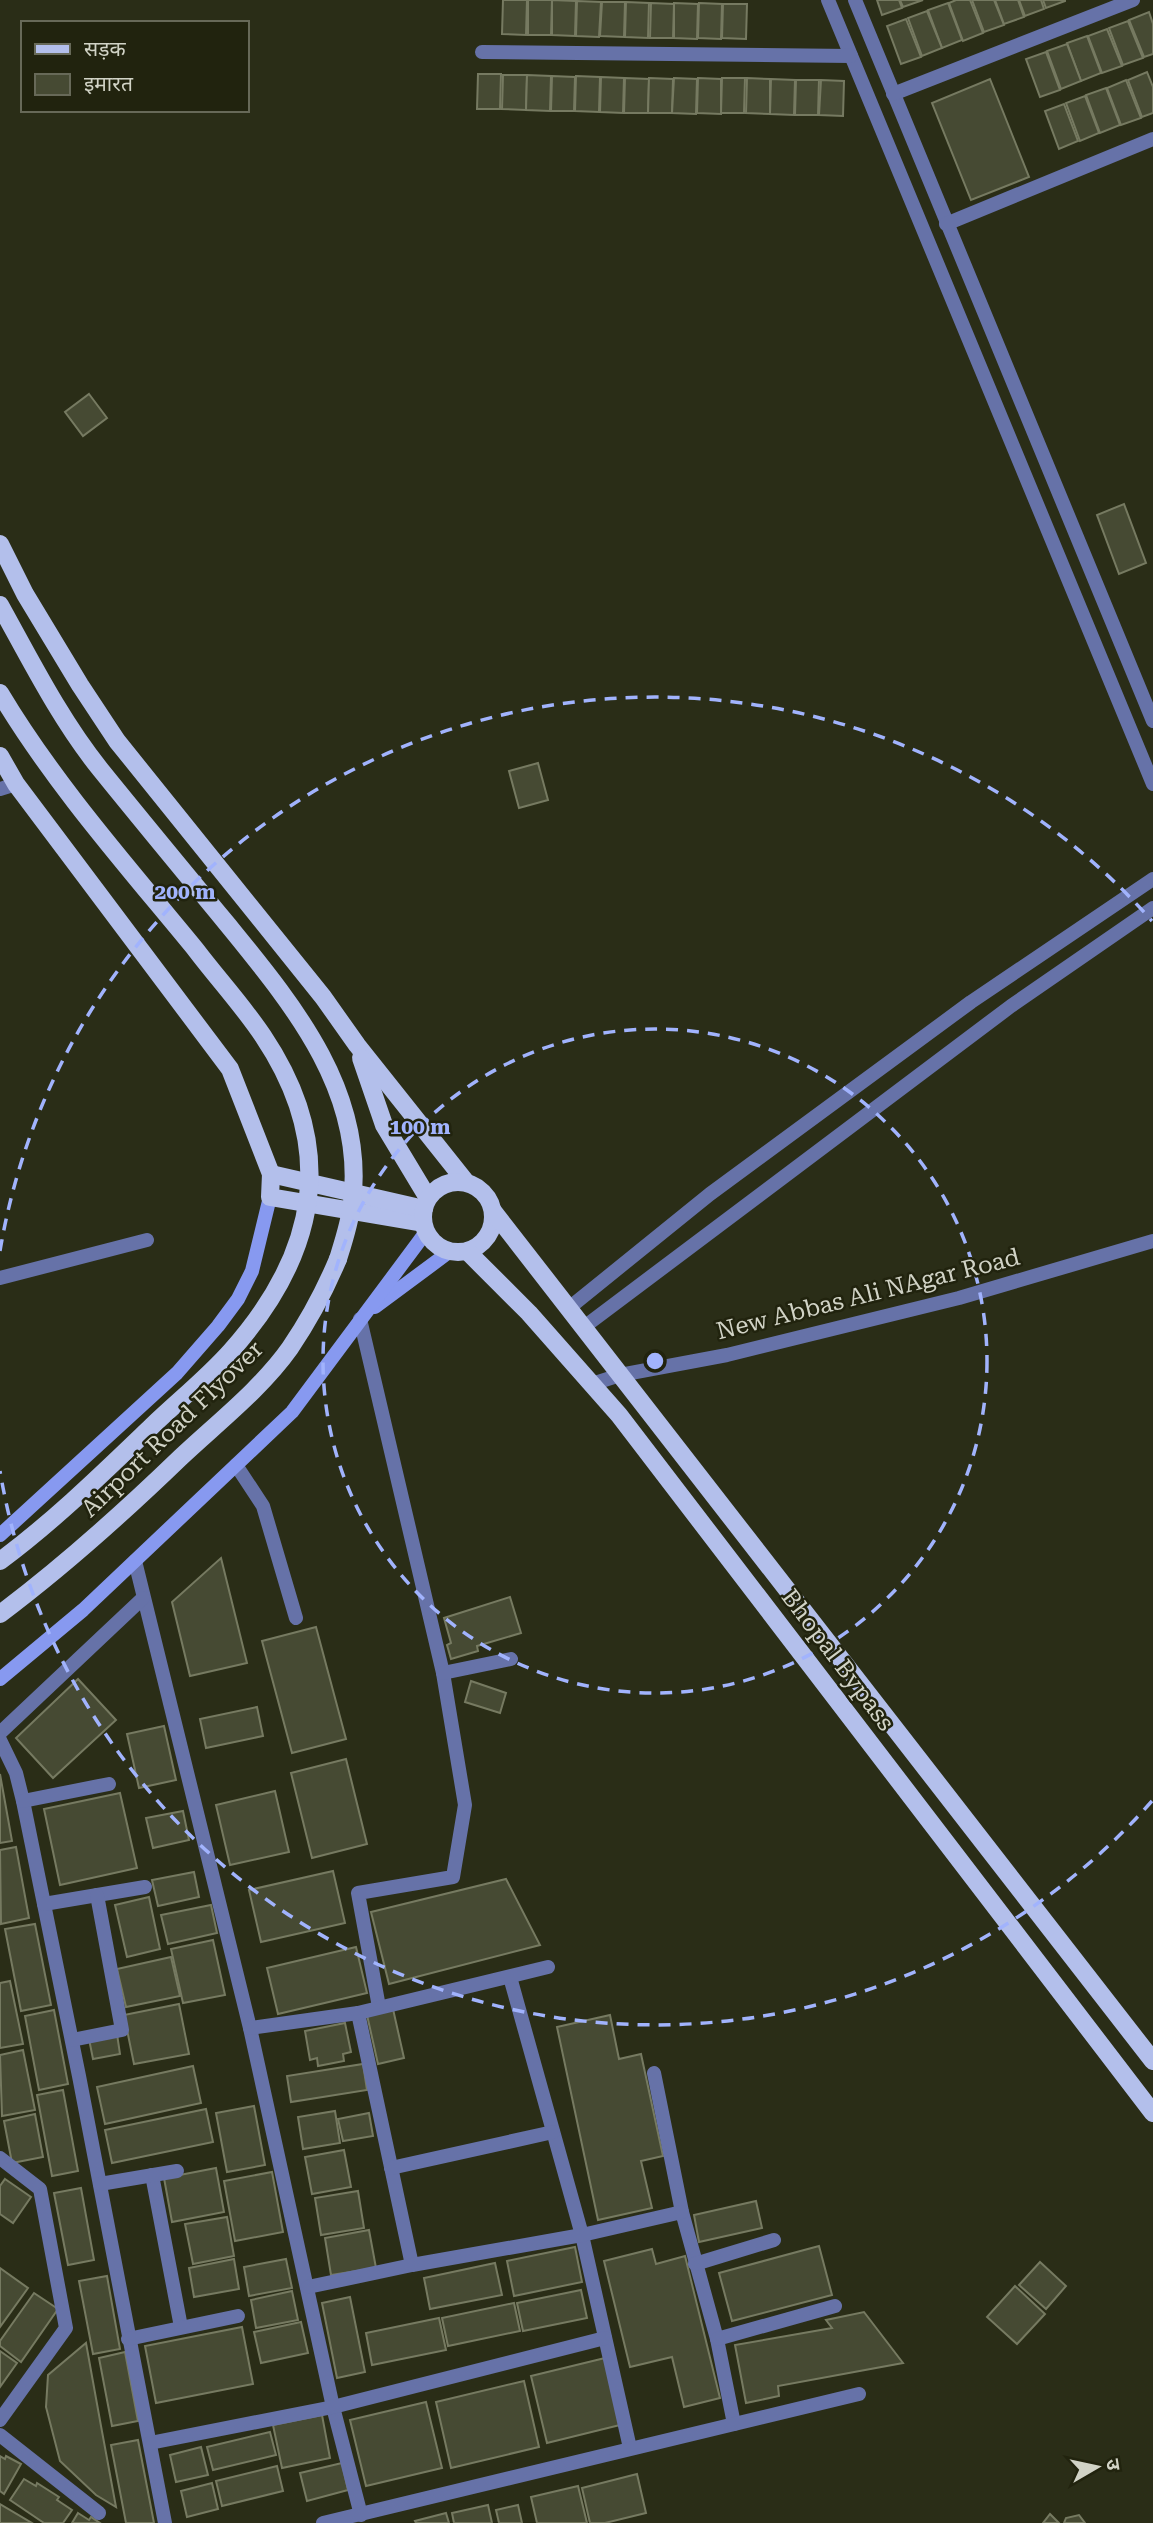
<svg xmlns="http://www.w3.org/2000/svg" width="1153" height="2523" font-family="'Roboto Serif','Noto Sans Devanagari',serif">
<style>
.building{fill:#464a33;stroke:#767a61;stroke-width:2}
.lines{fill:none;stroke-linecap:round;stroke-linejoin:round}
.street{stroke:#6672a8;stroke-width:14}
.secondary{stroke:#8799f0;stroke-width:14}
.primary{stroke:#b3bfeb;stroke-width:18}
.primary-bridge{stroke:#b3bfeb;stroke-width:18}
.ring{fill:none;stroke:#a1b3fd;stroke-width:3.5;stroke-dasharray:12 9}
.labels{text-anchor:middle;stroke-width:5;stroke-linejoin:round;paint-order:stroke}
.street-label{font-size:24px;fill:#d1d3c6;stroke:#21230e}
.centre{fill:#a1b3fd;stroke:#21230e;stroke-width:3.5}
.ring-label{font-size:21px;text-anchor:middle;font-weight:bold;fill:#a1b3fd;stroke:#21230e;stroke-width:5;stroke-linejoin:round;paint-order:stroke}
</style>
<rect width="100%" height="100%" fill="#2a2d17"/>
<g class="building">
<polygon points="503,0 527,0 526,35 502,34"/>
<polygon points="528,0 552,0 551,35 528,35"/>
<polygon points="552,0 576,1 575,36 552,35"/>
<polygon points="877,0 899,0 902,8 882,15"/>
<polygon points="900,0 923,0 903,7"/>
<polygon points="956,0 970,0 983,33 963,41 949,3"/>
<polygon points="972,0 994,0 1004,25 984,32"/>
<polygon points="995,0 1018,0 1024,17 1004,24"/>
<polygon points="1019,0 1041,0 1044,9 1025,16"/>
<polygon points="1043,0 1065,0 1065,1 1046,8"/>
<polygon points="577,1 601,2 599,37 576,36"/>
<polygon points="602,2 625,2 624,37 600,36"/>
<polygon points="626,2 649,3 648,38 625,37"/>
<polygon points="651,3 674,4 673,38 650,38"/>
<polygon points="674,3 698,4 697,39 674,38"/>
<polygon points="699,3 722,4 721,39 698,38"/>
<polygon points="948,3 962,40 942,48 928,10"/>
<polygon points="723,4 747,4 746,39 722,38"/>
<polygon points="927,11 942,48 922,56 908,18"/>
<polygon points="1149,12 1153,24 1153,54 1144,57 1129,20"/>
<polygon points="906,19 921,57 901,64 887,26"/>
<polygon points="1128,21 1143,58 1123,65 1109,28"/>
<polygon points="1107,29 1122,66 1102,73 1088,36"/>
<polygon points="1087,36 1101,73 1081,81 1067,43"/>
<polygon points="1067,44 1081,81 1061,89 1047,51"/>
<polygon points="1046,52 1060,90 1040,97 1026,59"/>
<polygon points="1147,72 1153,87 1153,113 1142,117 1128,80"/>
<polygon points="478,74 501,74 500,109 477,109"/>
<polygon points="503,75 527,75 526,110 502,109"/>
<polygon points="527,75 551,76 550,111 526,110"/>
<polygon points="552,76 575,77 574,111 551,111"/>
<polygon points="576,76 600,77 599,112 575,111"/>
<polygon points="601,77 624,78 623,113 600,112"/>
<polygon points="625,78 649,79 648,113 624,113"/>
<polygon points="649,78 673,79 672,113 648,113"/>
<polygon points="674,78 697,79 696,114 672,113"/>
<polygon points="698,78 721,79 721,114 697,113"/>
<polygon points="722,78 745,78 744,113 721,113"/>
<polygon points="747,78 770,79 770,114 746,113"/>
<polygon points="771,79 795,80 794,115 770,114"/>
<polygon points="990,79 1029,177 971,200 932,103"/>
<polygon points="796,80 819,80 818,115 795,115"/>
<polygon points="821,80 844,81 843,116 819,115"/>
<polygon points="1126,80 1141,118 1121,125 1107,88"/>
<polygon points="1106,88 1120,125 1100,133 1086,95"/>
<polygon points="1085,96 1099,133 1080,141 1066,103"/>
<polygon points="1064,104 1078,141 1059,149 1045,111"/>
<polygon points="89,394 107,418 83,436 65,412"/>
<polygon points="1124,504 1146,563 1119,574 1097,515"/>
<polygon points="538,763 548,800 519,808 509,771"/>
<polygon points="221,1558 247,1663 190,1676 172,1602"/>
<polygon points="510,1597 521,1633 477,1646 478,1651 451,1659 447,1645 451,1643 444,1618"/>
<polygon points="316,1627 346,1739 292,1753 262,1641"/>
<polygon points="78,1679 116,1720 53,1778 16,1738"/>
<polygon points="471,1681 506,1693 500,1713 465,1702"/>
<polygon points="257,1707 263,1736 206,1748 200,1719"/>
<polygon points="164,1726 176,1780 139,1788 127,1734"/>
<polygon points="346,1759 367,1844 312,1858 291,1773"/>
<polygon points="0,1774 12,1841 0,1843"/>
<polygon points="275,1791 289,1852 230,1865 216,1805"/>
<polygon points="120,1793 137,1868 60,1885 44,1809"/>
<polygon points="183,1811 189,1840 153,1848 146,1818"/>
<polygon points="16,1847 29,1918 1,1924 0,1850"/>
<polygon points="333,1871 345,1923 261,1942 249,1890"/>
<polygon points="194,1872 199,1897 158,1906 152,1880"/>
<polygon points="506,1879 540,1945 389,1984 371,1912"/>
<polygon points="149,1897 160,1949 127,1957 115,1905"/>
<polygon points="211,1905 217,1933 168,1944 161,1915"/>
<polygon points="35,1924 51,2005 21,2011 5,1929"/>
<polygon points="213,1940 225,1995 183,2003 171,1949"/>
<polygon points="356,1947 367,1993 278,2014 267,1968"/>
<polygon points="171,1957 180,1996 126,2007 117,1969"/>
<polygon points="10,1981 23,2044 0,2048 0,1983"/>
<polygon points="179,2004 189,2054 134,2064 124,2015"/>
<polygon points="393,2009 404,2058 378,2064 367,2015"/>
<polygon points="54,2010 68,2084 39,2090 25,2016"/>
<polygon points="610,2015 619,2059 641,2054 663,2156 641,2161 652,2208 598,2220 557,2027"/>
<polygon points="345,2023 351,2052 343,2054 344,2061 318,2066 317,2058 310,2060 305,2031"/>
<polygon points="117,2034 120,2054 93,2059 89,2039"/>
<polygon points="23,2050 35,2110 2,2116 0,2055"/>
<polygon points="363,2064 367,2090 291,2102 287,2076"/>
<polygon points="193,2066 201,2103 105,2124 97,2087"/>
<polygon points="63,2090 78,2171 52,2176 37,2095"/>
<polygon points="254,2106 265,2165 227,2172 216,2113"/>
<polygon points="206,2109 213,2142 112,2163 105,2130"/>
<polygon points="335,2111 340,2143 303,2149 298,2117"/>
<polygon points="369,2113 373,2136 343,2141 338,2119"/>
<polygon points="35,2114 43,2157 12,2163 4,2121"/>
<polygon points="344,2150 351,2187 312,2194 305,2157"/>
<polygon points="216,2168 224,2212 172,2222 164,2178"/>
<polygon points="272,2172 283,2232 235,2241 224,2181"/>
<polygon points="5,2179 31,2197 13,2223 0,2214 0,2186"/>
<polygon points="81,2188 94,2260 68,2265 54,2193"/>
<polygon points="358,2191 364,2228 321,2235 315,2198"/>
<polygon points="756,2201 762,2228 699,2242 694,2215"/>
<polygon points="227,2217 234,2256 193,2264 185,2224"/>
<polygon points="369,2230 376,2268 331,2275 325,2238"/>
<polygon points="819,2246 832,2295 732,2321 719,2273"/>
<polygon points="575,2247 582,2282 514,2296 507,2261"/>
<polygon points="652,2249 656,2264 685,2256 720,2398 684,2407 672,2357 630,2367 604,2261"/>
<polygon points="234,2259 239,2289 194,2297 189,2268"/>
<polygon points="286,2259 292,2288 249,2296 244,2267"/>
<polygon points="1040,2262 1066,2286 1046,2309 1019,2285"/>
<polygon points="495,2263 502,2295 430,2309 424,2278"/>
<polygon points="0,2268 28,2288 0,2327"/>
<polygon points="107,2276 120,2349 93,2354 79,2281"/>
<polygon points="1015,2286 1045,2314 1017,2344 987,2317"/>
<polygon points="581,2290 587,2318 523,2331 517,2303"/>
<polygon points="292,2291 298,2320 256,2328 251,2300"/>
<polygon points="34,2293 58,2309 21,2362 0,2346 0,2341"/>
<polygon points="350,2297 365,2372 337,2378 322,2303"/>
<polygon points="514,2303 520,2331 448,2346 442,2318"/>
<polygon points="864,2312 903,2363 778,2386 779,2396 746,2403 735,2345 832,2328 826,2320"/>
<polygon points="439,2318 446,2350 372,2365 366,2333"/>
<polygon points="301,2322 308,2353 261,2363 254,2332"/>
<polygon points="242,2327 253,2384 156,2403 145,2346"/>
<polygon points="86,2343 101,2426 116,2507 96,2495 60,2461 46,2407 48,2375"/>
<polygon points="0,2351 17,2363 0,2387"/>
<polygon points="125,2352 138,2421 112,2426 99,2358"/>
<polygon points="605,2358 620,2425 547,2443 531,2376"/>
<polygon points="524,2381 539,2447 451,2468 436,2402"/>
<polygon points="426,2402 442,2468 366,2486 350,2420"/>
<polygon points="322,2415 330,2458 282,2468 273,2425"/>
<polygon points="270,2432 276,2455 213,2470 207,2447"/>
<polygon points="138,2440 154,2523 126,2523 111,2445"/>
<polygon points="201,2447 208,2475 176,2482 170,2455"/>
<polygon points="0,2456 5,2459 6,2456 21,2464 4,2494 0,2491"/>
<polygon points="342,2463 348,2490 307,2501 300,2473"/>
<polygon points="277,2466 283,2491 222,2506 216,2481"/>
<polygon points="637,2474 646,2513 605,2523 590,2523 582,2488"/>
<polygon points="24,2479 36,2486 37,2483 59,2497 57,2500 72,2510 63,2523 44,2523 10,2500"/>
<polygon points="212,2483 218,2509 187,2517 181,2491"/>
<polygon points="578,2486 587,2523 537,2523 531,2497"/>
<polygon points="0,2504 32,2523 0,2523"/>
<polygon points="488,2505 492,2523 454,2523 452,2513"/>
<polygon points="518,2505 522,2523 499,2523 496,2510"/>
<polygon points="78,2513 89,2520 91,2517 100,2523 72,2523"/>
<polygon points="446,2513 449,2523 416,2523 415,2521"/>
<polygon points="1050,2514 1059,2523 1043,2523"/>
<polygon points="1079,2515 1085,2523 1064,2523 1066,2518"/>
</g>
<g class="lines">
<g class="street">
<polyline points="828,0 1153,784"/>
<polyline points="855,0 1153,721"/>
<polyline points="482,52 851,56"/>
<polyline points="893,94 1133,0"/>
<polyline points="946,224 1153,139"/>
<polyline points="0,789 16,784"/>
<polyline points="0,1278 147,1240"/>
<polyline points="569,1308 710,1194 971,1002 1153,879"/>
<polyline points="360,1319 443,1673 465,1805 453,1877 358,1893 379,2007"/>
<polyline points="584,1327 1011,1006 1153,908"/>
<polyline points="592,1384 620,1375 727,1355 959,1298 1153,1241"/>
<polyline points="236,1465 263,1506 296,1618"/>
<polyline points="135,1561 250,2028 333,2407 361,2515"/>
<polyline points="443,1673 511,1659"/>
<polyline points="0,1733 143,1598"/>
<polyline points="0,1740 16,1773 23,1801 79,2076 165,2523"/>
<polyline points="23,1801 109,1784"/>
<polyline points="44,1904 145,1887"/>
<polyline points="510,1977 582,2235 630,2448"/>
<polyline points="358,2013 412,2265"/>
<polyline points="250,2028 358,2013 548,1967"/>
<polyline points="72,2040 122,2030 97,1895"/>
<polyline points="654,2073 682,2212 717,2339 734,2424"/>
<polyline points="0,2158 40,2189 66,2328 0,2420"/>
<polyline points="391,2168 553,2132"/>
<polyline points="152,2175 181,2327"/>
<polyline points="100,2184 177,2171"/>
<polyline points="695,2264 774,2240"/>
<polyline points="308,2287 412,2265 582,2235 682,2212"/>
<polyline points="128,2339 238,2316"/>
<polyline points="717,2339 835,2306"/>
<polyline points="0,2435 99,2513"/>
<polyline points="150,2443 333,2407 605,2338"/>
<polyline points="323,2523 859,2394"/>
</g>
<g class="secondary">
<polyline points="375,1307 449,1252"/>
<polyline points="0,1535 177,1373 218,1326 238,1299 252,1271 270,1197"/>
<polyline points="0,1679 83,1610 292,1412 426,1232"/>
</g>
<g class="primary">
<polyline points="0,544 25,594 80,685 117,741 323,997 357,1045 466,1182"/>
<polyline points="0,756 16,784 230,1069 271,1174 270,1197 423,1223"/>
<polyline points="361,1058 384,1125 428,1198"/>
<polyline points="271,1174 424,1209"/>
<circle cx="458" cy="1217" r="35"/>
<polyline points="493,1211 1153,2061"/>
<polyline points="468,1252 529,1313 619,1415 1153,2113"/>
<path d="M0 1614C64 1566 123 1513 181 1457 217 1423 261 1389 290 1348 309 1320 325 1290 338 1259"/>
</g>
<g class="primary-bridge">
<path d="M0 605C31 661 60 719 100 769 142 821 185 873 228 925 293 1005 366 1092 352 1203 350 1222 344 1240 338 1259"/>
<path d="M0 693C55 785 128 867 196 950 218 979 243 1006 263 1036 338 1148 318 1253 231 1351 207 1378 178 1401 152 1426 103 1473 54 1521 0 1561"/>
</g>
</g>
<g class="ring">
<circle cx="655" cy="1361" r="332"/>
<path d="M1152 1801A664 664 0 0 1 0 1471M0 1251A664 664 0 0 1 1152 921"/>
</g>
<g class="labels">
<g class="street-label">
<text transform="translate(868 1294) rotate(-14)" y="8">New Abbas Ali NAgar Road</text>
<text transform="translate(172 1429) rotate(-44)" y="8">Airport Road Flyover</text>
<text transform="translate(838 1660) rotate(53)" y="8">Bhopal Bypass</text>
</g>
</g>
<circle cx="655" cy="1361" r="10" class="centre"/>
<g class="ring-label">
<text x="185" y="899">200 m</text>
<text x="420" y="1134">100 m</text>
</g>
<rect x="21" y="21" width="228" height="91" fill="#21230e" stroke="#676958" stroke-width="2"/>
<rect x="35" y="44" width="35" height="10" fill="#b3bfeb" stroke="#676958" stroke-width="2"/>
<text x="84" y="56" font-size="21" fill="#d1d3c6">सड़क</text>
<rect x="35" y="74" width="35" height="21" fill="#464a33" stroke="#676958" stroke-width="2"/>
<text x="84" y="91" font-size="21" fill="#d1d3c6">इमारत</text>
<g transform="translate(1097 2467) rotate(81)" stroke="#21230e" stroke-width="5" paint-order="stroke">
<path d="M0-5L12 26L0 18L-12 26Z" fill="#d1d3c6"/>
<text y="-10" font-size="19" font-weight="bold" text-anchor="middle" fill="#d1d3c6">उ</text>
</g>
</svg>
